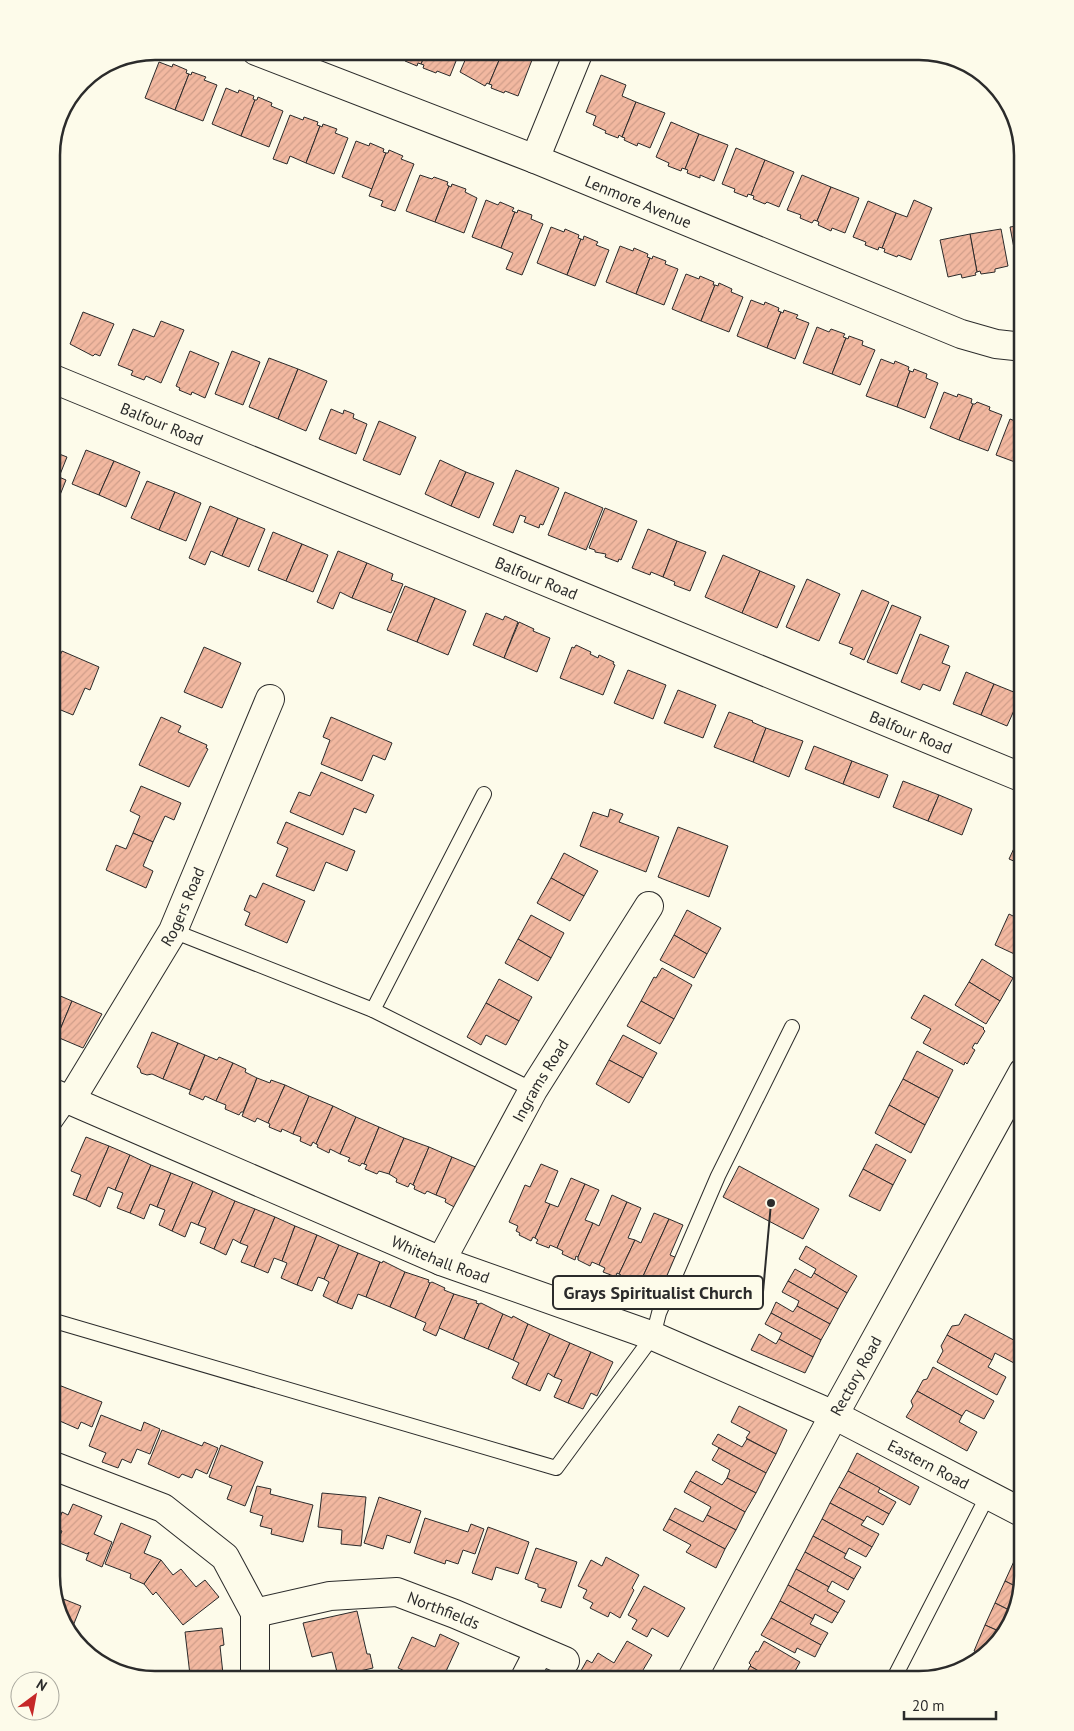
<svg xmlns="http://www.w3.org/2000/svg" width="1074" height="1731" font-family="'PT Sans',sans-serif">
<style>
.building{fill:url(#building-hatch);stroke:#2b2b2b}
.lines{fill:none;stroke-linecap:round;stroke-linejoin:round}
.service-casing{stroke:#2b2b2b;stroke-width:16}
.minor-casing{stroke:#2b2b2b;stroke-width:30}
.service{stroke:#fdfbea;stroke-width:14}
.minor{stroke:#fdfbea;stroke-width:28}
.labels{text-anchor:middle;stroke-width:4;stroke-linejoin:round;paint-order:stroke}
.street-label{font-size:16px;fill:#2b2b2b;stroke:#fdfbea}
.rim{fill:none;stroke:#2b2b2b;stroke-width:2.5}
.leader{fill:none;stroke:#2b2b2b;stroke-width:2}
.callout-dot{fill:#2b2b2b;stroke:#fdfbea;stroke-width:2}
.callout{fill:#fdfbea;stroke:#2b2b2b;stroke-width:2}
.callout-label{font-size:18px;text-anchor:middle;font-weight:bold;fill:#2b2b2b}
</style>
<defs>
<pattern id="building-hatch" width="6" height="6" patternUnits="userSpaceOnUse" patternTransform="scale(1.25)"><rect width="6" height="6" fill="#f2b8a0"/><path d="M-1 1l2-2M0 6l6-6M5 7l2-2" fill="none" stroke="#d09e8a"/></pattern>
</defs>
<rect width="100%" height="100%" fill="#fdfbea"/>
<g class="building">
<polygon points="393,51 427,51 421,64 418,63 417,66 405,61 406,58 392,52"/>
<polygon points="427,51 460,51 450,76 437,71 436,73 423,68 424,65 421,64"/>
<polygon points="469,51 503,51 489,84 487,83 485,86 460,72"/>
<polygon points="503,51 510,51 532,60 518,96 505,91 504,93 491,88 492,85 489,84"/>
<polygon points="159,62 172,67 173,64 187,70 186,73 189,74 175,110 145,98"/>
<polygon points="192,72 206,77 204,80 217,85 203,121 175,110 189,74 191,75"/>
<polygon points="601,75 626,85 622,96 636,102 622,137 619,135 618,138 605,133 606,131 593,125 596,116 586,112"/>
<polygon points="226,88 238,93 239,90 254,96 253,99 255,100 241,136 212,124"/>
<polygon points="258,97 272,103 271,106 283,111 269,147 241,136 255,100 257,100"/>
<polygon points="636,102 665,113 650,148 638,143 637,146 624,140 625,138 622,137"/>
<polygon points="290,115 303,120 304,117 318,122 317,125 320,126 306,163 290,156 287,164 273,159"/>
<polygon points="671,122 699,134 685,169 682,168 681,171 668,166 669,163 656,157"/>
<polygon points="323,124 337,129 335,133 348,138 334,174 306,163 320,126 322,127"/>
<polygon points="699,134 728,145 714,181 700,175 700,178 687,173 688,170 685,169"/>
<polygon points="356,141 369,146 370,143 384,149 383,152 386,153 372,189 342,177"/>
<polygon points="736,148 765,160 751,195 748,194 747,197 734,192 735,189 722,184"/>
<polygon points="389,150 403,156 401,159 414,164 395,211 381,206 383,201 369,196 386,153 388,153"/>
<polygon points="765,160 794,172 779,207 767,202 765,204 753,199 754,196 751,195"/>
<polygon points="420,175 432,179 434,177 448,182 447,185 449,186 435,222 406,211"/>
<polygon points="802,175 831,187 817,221 814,220 812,223 800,218 801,215 787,210"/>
<polygon points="452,184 466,189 465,192 477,198 464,233 435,222 449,186 451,187"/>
<polygon points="831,187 859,198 845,233 832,228 831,231 818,225 819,222 817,221"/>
<polygon points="486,200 498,205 500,202 514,208 512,211 515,212 501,248 472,237"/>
<polygon points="914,200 932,208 911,260 898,255 897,257 884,252 885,249 882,248 896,213 907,217"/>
<polygon points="868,201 896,213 882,248 879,247 878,250 865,245 866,242 853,237"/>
<polygon points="518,210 532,215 531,219 543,224 522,275 506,269 513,253 501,248 515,212 517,213"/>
<polygon points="1023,225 1023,263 1017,264 1010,227"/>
<polygon points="551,227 564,232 565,229 579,235 578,238 581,239 567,275 537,263"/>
<polygon points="1001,229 1008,266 995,269 995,272 981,274 980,271 977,272 970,234"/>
<polygon points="970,234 977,272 975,273 976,275 962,278 961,274 948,277 940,240"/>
<polygon points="584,236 598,242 596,245 609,250 595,286 567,275 581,239 583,240"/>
<polygon points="620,246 633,251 634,248 648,254 647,257 650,258 636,294 606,282"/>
<polygon points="653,256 666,261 665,264 678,269 664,305 636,294 650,258 652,259"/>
<polygon points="686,274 699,279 700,276 714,282 713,285 715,285 701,321 672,309"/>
<polygon points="719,283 732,289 731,292 743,297 729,332 701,321 715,285 718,286"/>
<polygon points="751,300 764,305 765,302 779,308 778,311 781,312 767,348 737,336"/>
<polygon points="784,310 798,315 796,318 809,323 795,359 767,348 781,312 783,313"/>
<polygon points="83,312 114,324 100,356 95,354 93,356 70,344"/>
<polygon points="161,321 184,330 161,383 146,376 144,380 131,375 133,371 118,365 133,329 154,337"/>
<polygon points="817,327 829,332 831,329 845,334 843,337 846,338 832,374 803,363"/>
<polygon points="849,336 863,341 862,345 875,350 860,385 832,374 846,338 848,339"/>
<polygon points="190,351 219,363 205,398 192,392 191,395 179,390 180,388 176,386"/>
<polygon points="232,351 260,362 243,405 215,394"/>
<polygon points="269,358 298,369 278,419 249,407"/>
<polygon points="881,359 894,364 895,361 909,367 908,370 910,371 897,407 866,396"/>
<polygon points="298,369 327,381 306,431 278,419"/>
<polygon points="914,369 927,374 926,378 938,383 925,418 897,407 910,371 913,372"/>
<polygon points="944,392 957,397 958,394 972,399 971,403 973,404 959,440 930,428"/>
<polygon points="977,402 990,407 989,410 1002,415 988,451 959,440 973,404 975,404"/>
<polygon points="331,409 343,414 344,410 354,414 353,418 367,424 356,454 319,439"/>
<polygon points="1010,419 1023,424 1023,465 996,455"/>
<polygon points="379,421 416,437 400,475 363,460"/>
<polygon points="51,437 56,438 54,444 57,445 54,452 67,457 59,477 66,480 54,510 51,509"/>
<polygon points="86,450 114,461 99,495 72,484"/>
<polygon points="440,460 466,472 451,506 425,494"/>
<polygon points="114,461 140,472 126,507 99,495"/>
<polygon points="516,470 559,488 543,525 540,524 539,528 524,522 526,517 520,515 513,533 493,525"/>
<polygon points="466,472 494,483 479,518 451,506"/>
<polygon points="147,481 175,492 159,530 131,518"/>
<polygon points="175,492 201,503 186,541 159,530"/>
<polygon points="565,492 603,508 586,550 548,535"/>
<polygon points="210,506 238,518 222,556 211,551 205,565 189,558"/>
<polygon points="605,508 637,521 621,560 619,559 618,562 605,557 606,554 595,552 595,550 589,548"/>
<polygon points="238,518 265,529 249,567 222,556"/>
<polygon points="648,529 677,541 663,577 651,572 650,575 632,568"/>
<polygon points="273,532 302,544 286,581 258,570"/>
<polygon points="677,541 706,552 690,591 674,585 675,582 663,577"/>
<polygon points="302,544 328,555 313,592 286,581"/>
<polygon points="338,551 367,563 352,598 340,592 333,609 317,602"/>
<polygon points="723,555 760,571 742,613 705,597"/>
<polygon points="367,563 393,574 391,580 403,584 391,613 352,598"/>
<polygon points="760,571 795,586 777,628 742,613"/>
<polygon points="807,579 840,594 819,641 786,627"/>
<polygon points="405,586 435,598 417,642 387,630"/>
<polygon points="862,590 889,602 864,660 850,654 853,648 839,643"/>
<polygon points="435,598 466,611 448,655 417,642"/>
<polygon points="892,605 921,617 897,674 867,662"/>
<polygon points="486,613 503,620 505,616 518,622 504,658 473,645"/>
<polygon points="519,622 534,629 533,631 550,638 537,672 504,658"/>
<polygon points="920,634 949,646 942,663 950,666 940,691 923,684 920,690 901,682"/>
<polygon points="576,645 591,652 590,654 598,658 599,655 614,662 613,664 615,665 603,695 560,678 572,647 574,648"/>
<polygon points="204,647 241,663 222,708 184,692"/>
<polygon points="62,651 99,667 90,690 85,688 73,715 51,706 51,676"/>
<polygon points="628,670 666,685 653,719 614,703"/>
<polygon points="966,672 994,684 981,715 953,704"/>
<polygon points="994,684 1021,695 1007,726 981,715"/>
<polygon points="678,690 716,705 703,738 664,723"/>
<polygon points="729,712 753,721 752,722 766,728 753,762 714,747"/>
<polygon points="161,717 181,726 178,732 207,745 206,748 208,749 189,787 139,765"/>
<polygon points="331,717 392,743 385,760 373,755 362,781 321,764 330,740 323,737"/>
<polygon points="766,728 803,741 789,777 753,762"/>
<polygon points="814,746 852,761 843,784 805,769"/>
<polygon points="852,761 888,775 879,798 843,784"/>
<polygon points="321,772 374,795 366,813 354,808 343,835 290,812 299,792 310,796"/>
<polygon points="903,781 939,795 928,821 893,807"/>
<polygon points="141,786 181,803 174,820 165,816 153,842 133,833 140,816 130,811"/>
<polygon points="939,795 972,809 962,835 928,821"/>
<polygon points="610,809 623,814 619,822 659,837 646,872 580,846 593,812 608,817"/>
<polygon points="286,822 355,851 347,871 326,862 314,891 276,876 288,848 277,843"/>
<polygon points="678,827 728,846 709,897 658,877"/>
<polygon points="1023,829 1023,865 1009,859"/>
<polygon points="133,833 153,842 143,866 153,871 146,888 106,870 116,845 126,849"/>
<polygon points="564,853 598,871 584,896 551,878"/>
<polygon points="551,878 584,896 570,921 537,903"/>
<polygon points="263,883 305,901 287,943 245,925 250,913 244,910 250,895 256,898"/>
<polygon points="1023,906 1023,958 995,945 1009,914 1017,918"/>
<polygon points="687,910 721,928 707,954 674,935"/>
<polygon points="531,915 564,933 551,958 518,939"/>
<polygon points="674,935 707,954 694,978 660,960"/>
<polygon points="518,939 551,958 538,981 505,963"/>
<polygon points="982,959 1013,978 1000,1001 969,982"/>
<polygon points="662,968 692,985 674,1019 641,1001 654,977 656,978"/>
<polygon points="499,979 532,997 519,1021 486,1003"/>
<polygon points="969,982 1000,1001 986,1024 955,1005"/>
<polygon points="51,992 72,1001 57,1037 51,1035"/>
<polygon points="924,995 984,1028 983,1029 985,1031 977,1044 975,1043 972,1048 975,1050 967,1064 965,1062 964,1065 923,1043 931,1029 911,1018"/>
<polygon points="72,1001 102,1014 83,1048 57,1037"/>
<polygon points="641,1001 674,1019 660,1044 627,1026"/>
<polygon points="486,1003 519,1021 506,1045 486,1035 481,1045 467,1037"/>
<polygon points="152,1032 178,1043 163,1079 152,1074 147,1075 141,1073 140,1069 137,1067"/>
<polygon points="623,1035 657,1053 643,1078 609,1060"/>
<polygon points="178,1043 205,1055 190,1090 163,1079"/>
<polygon points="917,1051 953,1070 939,1098 903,1079"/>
<polygon points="205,1055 217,1060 219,1057 233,1063 216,1101 205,1096 203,1100 189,1094"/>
<polygon points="609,1060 643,1078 629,1103 596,1084"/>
<polygon points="233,1063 246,1069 245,1072 257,1078 243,1112 241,1112 239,1115 225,1109 226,1105 216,1101"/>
<polygon points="257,1078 270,1083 271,1080 285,1085 268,1123 257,1118 255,1122 242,1116"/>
<polygon points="903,1079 939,1098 925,1125 889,1105"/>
<polygon points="285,1085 309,1096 293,1134 282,1129 281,1132 269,1127 270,1124 268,1123"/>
<polygon points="309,1096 333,1106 316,1144 313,1142 311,1146 300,1141 301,1137 293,1134"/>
<polygon points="889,1105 925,1125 911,1153 875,1133"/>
<polygon points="333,1106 356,1117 340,1154 330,1149 329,1153 317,1147 318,1145 316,1144"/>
<polygon points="356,1117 379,1127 364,1164 362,1163 360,1166 348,1161 350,1158 340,1154"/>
<polygon points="379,1127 404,1138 389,1174 379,1171 377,1174 365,1169 367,1165 364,1164"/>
<polygon points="86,1137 109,1146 86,1200 73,1195 81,1175 71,1171"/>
<polygon points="404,1138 429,1147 413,1185 410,1183 408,1187 396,1182 397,1179 389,1174"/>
<polygon points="876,1144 906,1160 893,1185 863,1169"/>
<polygon points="109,1146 130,1155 115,1190 108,1187 100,1207 86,1200"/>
<polygon points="429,1147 452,1157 436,1195 427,1191 425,1194 414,1189 415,1186 413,1185"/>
<polygon points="130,1155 151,1165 130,1213 117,1208 123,1193 115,1190"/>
<polygon points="452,1157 478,1168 456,1208 445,1202 446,1199 436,1195"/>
<polygon points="541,1164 558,1171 545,1202 550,1204 535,1238 533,1237 531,1241 519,1235 520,1233 516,1231 518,1226 509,1222 525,1185 530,1187"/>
<polygon points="151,1165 171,1173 157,1207 150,1204 144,1219 130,1213"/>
<polygon points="739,1166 819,1209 803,1239 723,1197"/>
<polygon points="863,1169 893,1185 880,1211 849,1196"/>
<polygon points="171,1173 193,1182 172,1231 159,1225 165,1210 157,1207"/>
<polygon points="571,1178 585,1184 557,1248 550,1245 549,1248 536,1243 538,1240 535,1238 550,1204 558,1207"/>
<polygon points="193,1182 213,1191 198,1225 191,1222 185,1237 172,1231"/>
<polygon points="585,1184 599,1190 585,1220 593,1223 578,1257 576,1256 575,1260 562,1254 563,1251 557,1248"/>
<polygon points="213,1191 235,1201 214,1249 200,1243 206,1228 198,1225"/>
<polygon points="612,1195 627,1202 599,1265 592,1262 590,1266 578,1260 578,1257 593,1223 599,1226"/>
<polygon points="235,1201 255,1209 240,1243 233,1239 226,1255 214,1249"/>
<polygon points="627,1202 641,1208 628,1238 635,1240 619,1274 617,1273 616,1277 603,1272 605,1268 599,1265"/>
<polygon points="255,1209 275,1217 254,1267 241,1262 248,1246 240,1243"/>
<polygon points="654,1213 669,1219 640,1283 635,1281 633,1284 620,1279 621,1275 619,1274 635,1240 641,1243"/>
<polygon points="275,1217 295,1226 282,1261 274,1258 268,1273 254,1267"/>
<polygon points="669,1219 683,1225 670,1255 677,1258 662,1293 659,1292 658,1295 644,1289 645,1286 640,1283"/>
<polygon points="295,1226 317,1235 297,1285 281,1278 287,1263 282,1261"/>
<polygon points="317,1235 339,1245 324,1279 318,1277 312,1291 297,1285"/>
<polygon points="339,1245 358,1253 337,1303 323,1296 329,1282 324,1279"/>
<polygon points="806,1246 857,1276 847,1293 814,1273 816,1269 799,1259"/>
<polygon points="358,1253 380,1262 366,1297 358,1294 352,1309 337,1303"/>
<polygon points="383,1261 405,1272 390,1307 366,1297 380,1262 382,1263"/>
<polygon points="795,1269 811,1278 814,1273 847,1293 838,1309 788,1281"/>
<polygon points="405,1272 429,1280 428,1282 430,1283 415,1318 390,1307"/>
<polygon points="788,1281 838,1309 830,1324 797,1306 799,1301 782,1292"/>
<polygon points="432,1282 445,1288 444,1290 454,1294 436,1336 423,1330 426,1323 415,1318 430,1283"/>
<polygon points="454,1294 477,1301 476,1303 479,1304 464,1339 439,1328"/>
<polygon points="776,1302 793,1312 797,1306 830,1324 821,1340 771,1313"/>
<polygon points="481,1303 503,1314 488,1349 464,1339 479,1304"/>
<polygon points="771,1313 821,1340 813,1357 779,1339 782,1333 765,1324"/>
<polygon points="503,1314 512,1318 513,1316 528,1324 513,1360 488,1349"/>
<polygon points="965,1314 1023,1345 1014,1363 995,1353 992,1360 947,1335 952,1326 959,1325"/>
<polygon points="528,1324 550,1334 526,1385 512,1378 519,1363 513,1360"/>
<polygon points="550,1334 570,1343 554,1377 548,1373 540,1391 526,1385"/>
<polygon points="759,1334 776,1344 779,1339 813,1357 805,1373 751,1350"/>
<polygon points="947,1335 992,1360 988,1367 1006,1377 997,1395 937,1362 943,1351 941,1346"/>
<polygon points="570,1343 591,1352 568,1403 554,1397 562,1380 554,1377"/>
<polygon points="591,1352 613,1362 597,1396 591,1393 583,1409 568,1403"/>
<polygon points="933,1367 994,1401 984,1419 966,1410 962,1416 917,1391 923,1380 927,1379"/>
<polygon points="51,1382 102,1402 92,1427 81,1422 78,1429 53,1418 51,1422"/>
<polygon points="917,1391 962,1416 959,1422 977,1432 967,1451 906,1417 913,1406 911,1401"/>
<polygon points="739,1406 787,1430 776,1454 746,1438 750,1432 731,1422"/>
<polygon points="101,1415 141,1431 144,1422 160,1429 150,1454 137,1449 131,1463 122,1459 118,1468 102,1462 106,1453 89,1446"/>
<polygon points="162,1430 202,1446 204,1442 218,1448 207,1474 196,1469 192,1478 182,1474 179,1478 148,1464"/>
<polygon points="718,1434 742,1447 747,1439 776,1454 766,1473 712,1444"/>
<polygon points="221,1445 263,1462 245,1506 227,1499 232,1486 209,1477"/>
<polygon points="719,1448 766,1473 756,1493 727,1478 730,1470 712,1460"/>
<polygon points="857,1453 919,1487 910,1505 848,1471"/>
<polygon points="696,1471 722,1485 727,1478 756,1493 745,1512 690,1481"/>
<polygon points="848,1471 880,1488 878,1492 896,1502 889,1514 839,1487"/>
<polygon points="690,1481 745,1512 736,1530 707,1515 711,1507 684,1492"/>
<polygon points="257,1486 271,1489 270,1494 313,1505 303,1542 271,1534 272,1529 260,1526 263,1516 250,1512"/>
<polygon points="839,1487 889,1514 883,1525 867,1516 864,1521 830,1503"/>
<polygon points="322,1493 366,1497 361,1546 341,1544 342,1530 318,1527"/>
<polygon points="379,1497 421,1511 410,1543 387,1535 383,1549 364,1543"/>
<polygon points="830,1503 864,1521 861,1525 879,1534 872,1547 822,1519"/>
<polygon points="73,1504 102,1516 94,1534 112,1542 102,1567 86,1560 89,1552 87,1554 57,1542 62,1531 56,1529 62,1512 68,1515"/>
<polygon points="675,1508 703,1522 707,1515 736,1530 725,1549 669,1519"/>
<polygon points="425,1518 468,1532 471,1524 484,1529 475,1554 463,1550 458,1564 446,1560 445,1564 414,1553"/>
<polygon points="669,1519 725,1549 716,1568 686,1552 691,1545 663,1530"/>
<polygon points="822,1519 872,1547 866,1557 849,1548 846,1554 813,1536"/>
<polygon points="121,1523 151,1536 144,1553 161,1560 144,1584 130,1578 131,1574 105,1564"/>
<polygon points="488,1527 529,1542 518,1574 496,1567 492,1580 472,1573"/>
<polygon points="813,1536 846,1554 844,1558 861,1567 854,1579 805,1552"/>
<polygon points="536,1548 577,1562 561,1608 541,1601 546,1589 538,1587 538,1584 525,1579"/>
<polygon points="805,1552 854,1579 848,1590 832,1581 829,1587 796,1569"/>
<polygon points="606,1557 639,1575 632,1588 634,1590 620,1618 610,1612 608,1617 590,1608 593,1603 583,1598 587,1590 578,1586 591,1560 602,1566"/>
<polygon points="1015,1559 1023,1562 1023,1576 1019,1588 1005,1581"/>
<polygon points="161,1560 173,1575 181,1569 196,1587 205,1580 219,1597 183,1625 156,1592 153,1595 144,1584"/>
<polygon points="796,1569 829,1587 827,1591 845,1601 838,1613 788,1585"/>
<polygon points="1005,1581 1019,1588 1013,1612 995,1603"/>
<polygon points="788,1585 838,1613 832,1623 815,1614 813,1619 780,1601"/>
<polygon points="644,1586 685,1608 668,1637 652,1628 647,1637 632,1629 637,1620 628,1615"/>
<polygon points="56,1596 81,1606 71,1631 62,1622"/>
<polygon points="780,1601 813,1619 810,1624 828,1633 821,1645 771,1618"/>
<polygon points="995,1603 1013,1612 1009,1628 1003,1633 985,1625"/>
<polygon points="357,1611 367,1654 370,1654 373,1668 338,1676 332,1652 312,1657 303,1623"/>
<polygon points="771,1618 821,1645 815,1657 797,1648 795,1653 761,1635"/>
<polygon points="985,1625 1003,1633 981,1654 974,1651"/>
<polygon points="222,1628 224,1645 220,1646 223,1674 208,1676 208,1680 190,1675 185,1632"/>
<polygon points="440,1634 459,1643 442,1680 425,1680 398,1668 412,1637 435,1647"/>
<polygon points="627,1641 652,1655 637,1680 633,1680 623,1674 619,1680 582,1680 578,1676 587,1660 592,1663 598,1653 614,1663"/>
<polygon points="764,1641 800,1662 790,1680 774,1680 750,1666 751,1665 749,1663 756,1651 758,1652"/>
<polygon points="971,1656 976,1658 965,1669"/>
<polygon points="750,1666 774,1680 743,1680"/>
<polygon points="182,1671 190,1675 205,1680 180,1680"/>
<polygon points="455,1671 466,1676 464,1678 468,1680 448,1680 451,1672 453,1673"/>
<polygon points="316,1674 333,1680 315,1680"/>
</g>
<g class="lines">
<g class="service-casing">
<g id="service">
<polyline points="173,931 373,1010 533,1090"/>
<polyline points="373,1010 484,794"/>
<polyline points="51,1128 70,1101"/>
<polyline points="51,1320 556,1468 653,1336 659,1313 718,1176 792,1027"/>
<polyline points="893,1680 988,1495"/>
</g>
</g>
<g class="minor-casing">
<g id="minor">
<path id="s1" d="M256 51 535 159 961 334 996 344 1023 347"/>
<polyline points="535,159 579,51"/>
<path id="s2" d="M51 378 1023 778"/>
<path id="s3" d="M51 1092 441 1261 653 1336 834 1415 1023 1513"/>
<path id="s4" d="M70 1101 173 931 270 699"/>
<path id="s5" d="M441 1261 533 1090 649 906"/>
<polyline points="51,1465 163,1508 225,1557 255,1613 255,1680"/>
<path id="s6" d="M255 1613 330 1596 397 1592 455 1614 565 1661"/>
<polyline points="524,1680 539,1651"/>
<path id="s7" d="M691 1680 834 1415 1023 1072"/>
</g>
</g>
<use href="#service" class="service"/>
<use href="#minor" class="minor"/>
</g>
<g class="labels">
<g class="street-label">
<text dy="6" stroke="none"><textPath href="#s1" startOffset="411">Lenmore Avenue</textPath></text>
<text dy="6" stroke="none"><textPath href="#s2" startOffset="120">Balfour Road</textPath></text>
<text dy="6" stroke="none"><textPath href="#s2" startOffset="525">Balfour Road</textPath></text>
<text dy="6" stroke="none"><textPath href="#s2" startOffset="930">Balfour Road</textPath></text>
<text dy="6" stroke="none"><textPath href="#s4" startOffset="225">Rogers Road</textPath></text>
<text dy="6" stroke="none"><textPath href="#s5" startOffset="206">Ingrams Road</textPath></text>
<text dy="6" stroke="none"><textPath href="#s3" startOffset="424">Whitehall Road</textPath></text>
<text dy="6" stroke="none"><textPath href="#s7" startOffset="346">Rectory Road</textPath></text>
<text dy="6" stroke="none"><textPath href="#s3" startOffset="954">Eastern Road</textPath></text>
<text dy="6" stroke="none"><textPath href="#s6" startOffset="194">Northfields</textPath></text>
</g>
</g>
<path d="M0 0H1074V1731H0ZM155 60H919A95 95 0 0 1 1014 155V1576A95 95 0 0 1 919 1671H155A95 95 0 0 1 60 1576V155A95 95 0 0 1 155 60Z" fill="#fdfbea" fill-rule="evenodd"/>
<path class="rim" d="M155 60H919A95 95 0 0 1 1014 155V1576A95 95 0 0 1 919 1671H155A95 95 0 0 1 60 1576V155A95 95 0 0 1 155 60Z"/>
<path class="leader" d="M771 1203L763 1292"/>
<circle class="callout-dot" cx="771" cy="1203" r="5"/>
<rect class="callout" x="553" y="1276" width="210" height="33" rx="5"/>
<g class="callout-label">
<text x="658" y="1299">Grays Spiritualist Church</text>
</g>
<g transform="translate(35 1696) rotate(32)"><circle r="24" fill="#fdfbea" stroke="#a9a89e"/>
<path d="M0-4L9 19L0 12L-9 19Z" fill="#c62828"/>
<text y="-8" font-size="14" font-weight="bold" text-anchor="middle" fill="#2b2b2b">N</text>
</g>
<path d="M904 1711v8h92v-8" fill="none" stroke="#2b2b2b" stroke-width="2.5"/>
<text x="912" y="1711" font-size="15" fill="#2b2b2b" stroke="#fdfbea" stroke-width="4" paint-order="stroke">20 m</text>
</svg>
